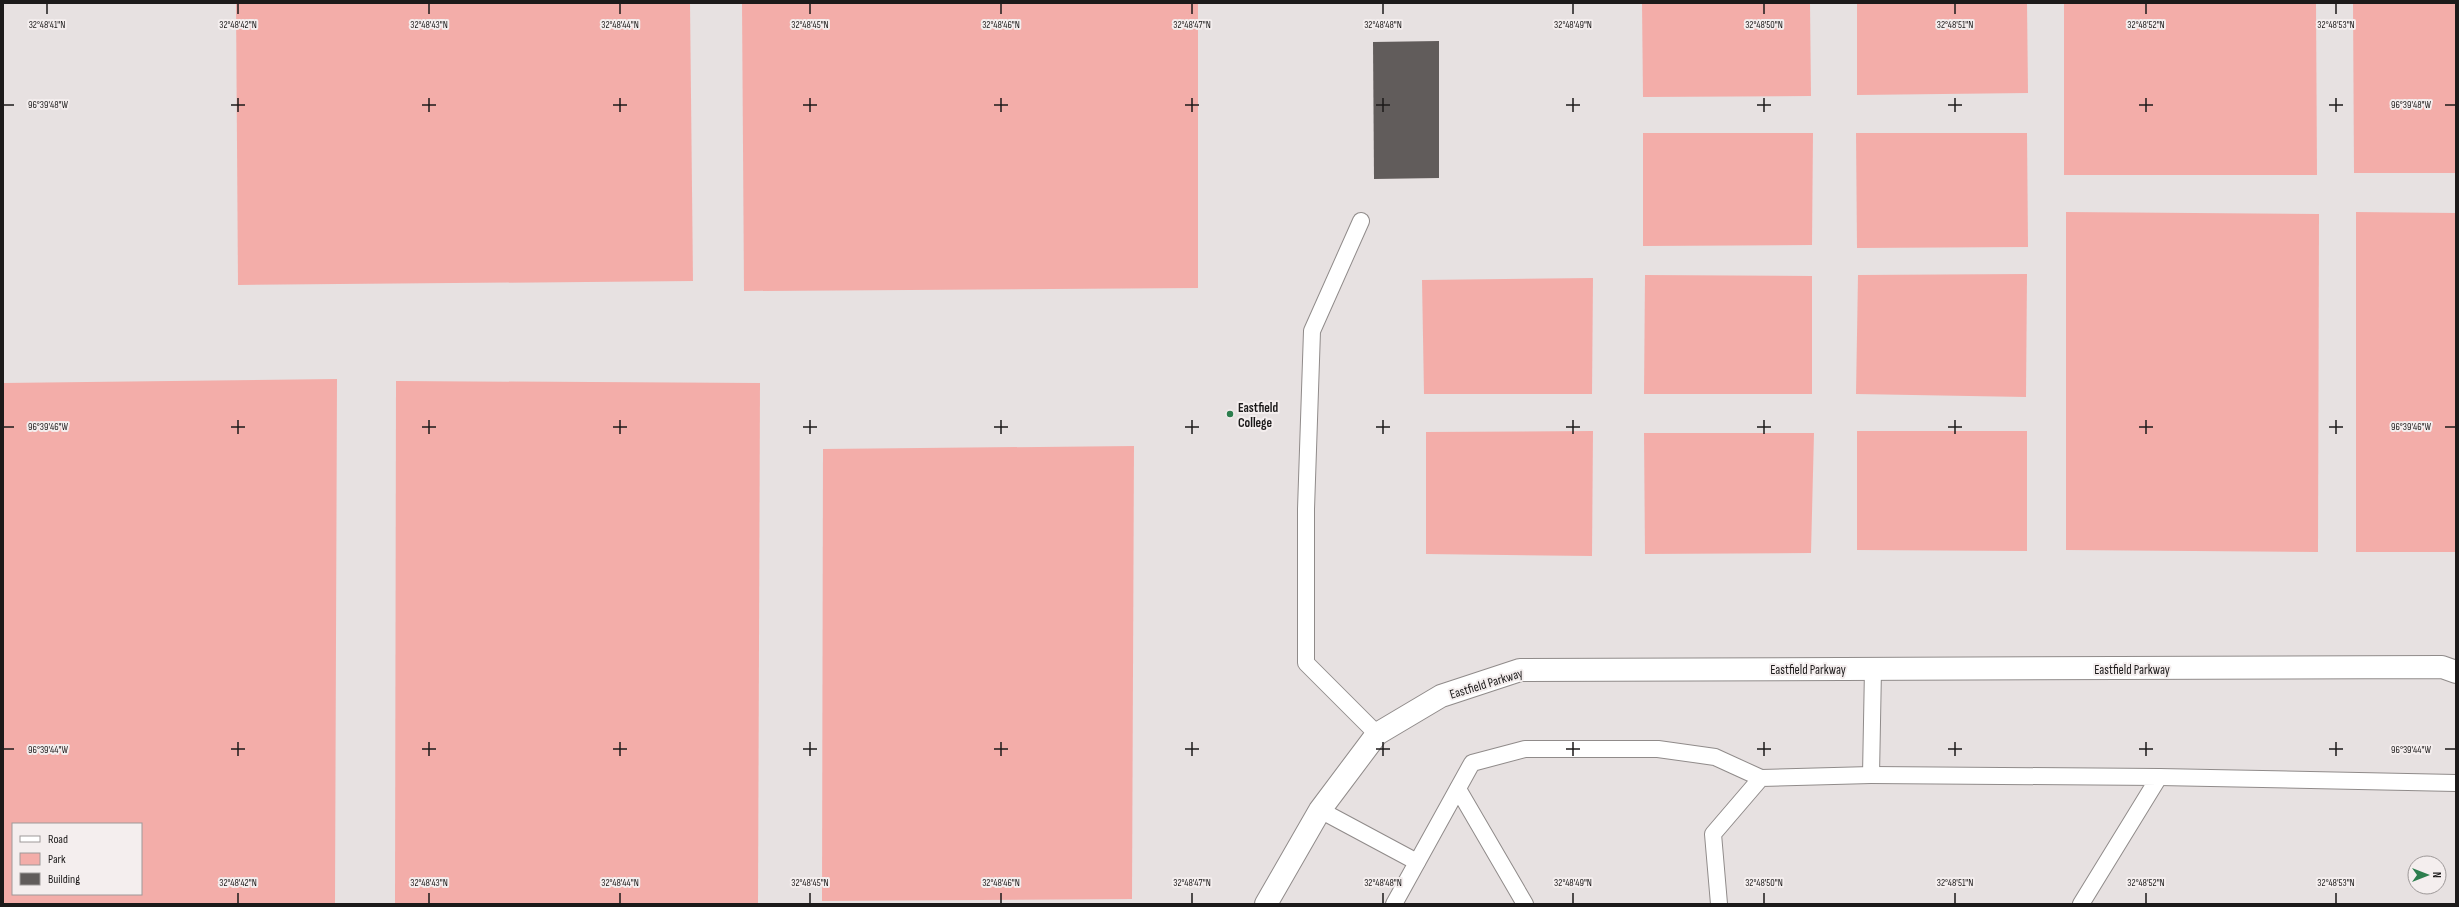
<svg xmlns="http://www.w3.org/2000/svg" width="2459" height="907" font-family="'Sofia Sans Condensed',sans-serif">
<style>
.green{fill:#f3ada9;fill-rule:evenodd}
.building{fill:#615c5b}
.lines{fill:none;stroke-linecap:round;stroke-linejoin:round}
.service-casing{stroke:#908b8a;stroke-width:18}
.minor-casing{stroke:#908b8a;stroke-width:24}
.service{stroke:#fff;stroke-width:16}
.minor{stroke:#fff;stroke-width:22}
.ticks{fill:none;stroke:#1c1a1a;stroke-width:1.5}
.poi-dot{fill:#2d7e4e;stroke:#f4eeee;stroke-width:1.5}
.labels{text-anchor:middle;stroke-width:4;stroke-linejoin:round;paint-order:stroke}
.poi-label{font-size:13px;font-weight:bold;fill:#1c1a1a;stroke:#f4eeee;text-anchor:start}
.street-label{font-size:13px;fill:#1c1a1a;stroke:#f4eeee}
.ticks-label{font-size:10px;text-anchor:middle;fill:#1c1a1a;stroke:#f4eeee;stroke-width:4;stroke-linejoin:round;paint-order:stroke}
</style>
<rect width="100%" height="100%" fill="#e7e1e1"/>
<g class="green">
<polygon points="236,3 690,3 693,281 238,285"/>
<polygon points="742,3 1198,3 1198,288 744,291"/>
<polygon points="1642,3 1810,3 1811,96 1643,97"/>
<polygon points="1857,3 2027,3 2028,93 1857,95"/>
<polygon points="2064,3 2316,3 2317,175 2064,175"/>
<polygon points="2353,3 2456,3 2456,173 2354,173"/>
<polygon points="1643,133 1813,133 1812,245 1643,246"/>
<polygon points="1856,133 2027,133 2028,247 1857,248"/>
<polygon points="2066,212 2319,214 2318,552 2066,550"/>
<polygon points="2356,212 2456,213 2456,552 2356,552"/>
<polygon points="2027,274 2026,397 1856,394 1858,275"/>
<polygon points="1645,275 1812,276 1812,394 1644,394"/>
<polygon points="1593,278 1592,394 1424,394 1422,280"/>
<path d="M337 379 335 904H3V383ZM13 824H141V894H13Z"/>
<polygon points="396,381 760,383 758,904 395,904"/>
<polygon points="1593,431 1592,556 1426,554 1426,432"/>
<polygon points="1857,431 2027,431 2027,551 1857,550"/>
<polygon points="1644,433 1814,433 1811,553 1645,554"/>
<polygon points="1134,446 1132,899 822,901 823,449"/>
</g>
<polygon class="building" points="1439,41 1439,178 1374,179 1373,42"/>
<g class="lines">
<g class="service-casing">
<g id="service">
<polyline points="1361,221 1312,331 1306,509 1306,663 1377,734"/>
<polyline points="1871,775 2159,777 2081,904"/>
<polyline points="2159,777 2456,783"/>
<polyline points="1458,789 1525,904"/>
<polyline points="1320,810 1417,862"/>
<polyline points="1394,904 1472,763 1525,749 1658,749 1715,757 1761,778"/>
<polyline points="1719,904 1713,834 1761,778 1871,775 1873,669"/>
</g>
</g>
<g class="minor-casing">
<polyline id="minor" points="1266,904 1320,810 1377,734 1441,696 1520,670 2442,667 2456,672"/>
</g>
<use href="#service" class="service"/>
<use href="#minor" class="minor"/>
</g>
<path class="ticks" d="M47 4V14M238 4V14M429 4V14M620 4V14M810 4V14M1001 4V14M1192 4V14M1383 4V14M1573 4V14M1764 4V14M1955 4V14M2146 4V14M2336 4V14M238 98V112M429 98V112M620 98V112M810 98V112M1001 98V112M1192 98V112M1383 98V112M1573 98V112M1764 98V112M1955 98V112M2146 98V112M2336 98V112M4 105H14M231 105H245M422 105H436M613 105H627M803 105H817M994 105H1008M1185 105H1199M1376 105H1390M1566 105H1580M1757 105H1771M1948 105H1962M2139 105H2153M2329 105H2343M2445 105H2455M238 420V434M429 420V434M620 420V434M810 420V434M1001 420V434M1192 420V434M1383 420V434M1573 420V434M1764 420V434M1955 420V434M2146 420V434M2336 420V434M4 427H14M231 427H245M422 427H436M613 427H627M803 427H817M994 427H1008M1185 427H1199M1376 427H1390M1566 427H1580M1757 427H1771M1948 427H1962M2139 427H2153M2329 427H2343M2445 427H2455M238 742V756M429 742V756M620 742V756M810 742V756M1001 742V756M1192 742V756M1383 742V756M1573 742V756M1764 742V756M1955 742V756M2146 742V756M2336 742V756M4 749H14M231 749H245M422 749H436M613 749H627M803 749H817M994 749H1008M1185 749H1199M1376 749H1390M1566 749H1580M1757 749H1771M1948 749H1962M2139 749H2153M2329 749H2343M2445 749H2455M238 893V903M429 893V903M620 893V903M810 893V903M1001 893V903M1192 893V903M1383 893V903M1573 893V903M1764 893V903M1955 893V903M2146 893V903M2336 893V903"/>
<circle class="poi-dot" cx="1230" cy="414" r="4"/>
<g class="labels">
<g class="poi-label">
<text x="1238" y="412">Eastfield<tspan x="1238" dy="15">College</tspan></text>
</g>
<g class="street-label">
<text x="1808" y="674">Eastfield Parkway</text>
<text x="2132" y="674">Eastfield Parkway</text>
<text transform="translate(1486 683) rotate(-17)" y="5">Eastfield Parkway</text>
</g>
</g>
<g class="ticks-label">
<text x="47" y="28">32°48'41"N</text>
<text x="238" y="28">32°48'42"N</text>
<text x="429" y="28">32°48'43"N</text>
<text x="620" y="28">32°48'44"N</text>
<text x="810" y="28">32°48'45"N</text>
<text x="1001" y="28">32°48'46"N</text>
<text x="1192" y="28">32°48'47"N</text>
<text x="1383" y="28">32°48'48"N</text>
<text x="1573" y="28">32°48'49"N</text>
<text x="1764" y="28">32°48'50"N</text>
<text x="1955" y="28">32°48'51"N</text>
<text x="2146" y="28">32°48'52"N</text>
<text x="2336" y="28">32°48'53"N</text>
<text x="2411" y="108">96°39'48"W</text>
<text x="48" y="108">96°39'48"W</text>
<text x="2411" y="430">96°39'46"W</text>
<text x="48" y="430">96°39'46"W</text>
<text x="2411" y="753">96°39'44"W</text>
<text x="48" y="753">96°39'44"W</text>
<text x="238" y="886">32°48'42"N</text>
<text x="429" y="886">32°48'43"N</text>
<text x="620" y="886">32°48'44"N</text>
<text x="810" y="886">32°48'45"N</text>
<text x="1001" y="886">32°48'46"N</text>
<text x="1192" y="886">32°48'47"N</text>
<text x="1383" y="886">32°48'48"N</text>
<text x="1573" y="886">32°48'49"N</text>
<text x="1764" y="886">32°48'50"N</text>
<text x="1955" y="886">32°48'51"N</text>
<text x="2146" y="886">32°48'52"N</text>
<text x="2336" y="886">32°48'53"N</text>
</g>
<rect width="2459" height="907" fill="none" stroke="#1c1a1a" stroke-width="8"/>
<rect x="12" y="823" width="130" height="72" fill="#f4eeee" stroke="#9e9999"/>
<rect x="20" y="836" width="20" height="6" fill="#ffffff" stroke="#9e9999"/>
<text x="48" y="843" font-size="12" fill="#1c1a1a">Road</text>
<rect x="20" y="853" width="20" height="12" fill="#f3ada9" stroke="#9e9999"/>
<text x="48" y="863" font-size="12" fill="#1c1a1a">Park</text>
<rect x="20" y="873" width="20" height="12" fill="#615c5b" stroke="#9e9999"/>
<text x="48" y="883" font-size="12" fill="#1c1a1a">Building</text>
<g transform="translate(2427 875) rotate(90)"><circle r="19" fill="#f4eeee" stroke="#9e9999"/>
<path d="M0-3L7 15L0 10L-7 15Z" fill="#2d7e4e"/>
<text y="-6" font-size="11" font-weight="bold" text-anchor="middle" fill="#1c1a1a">N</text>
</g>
</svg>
